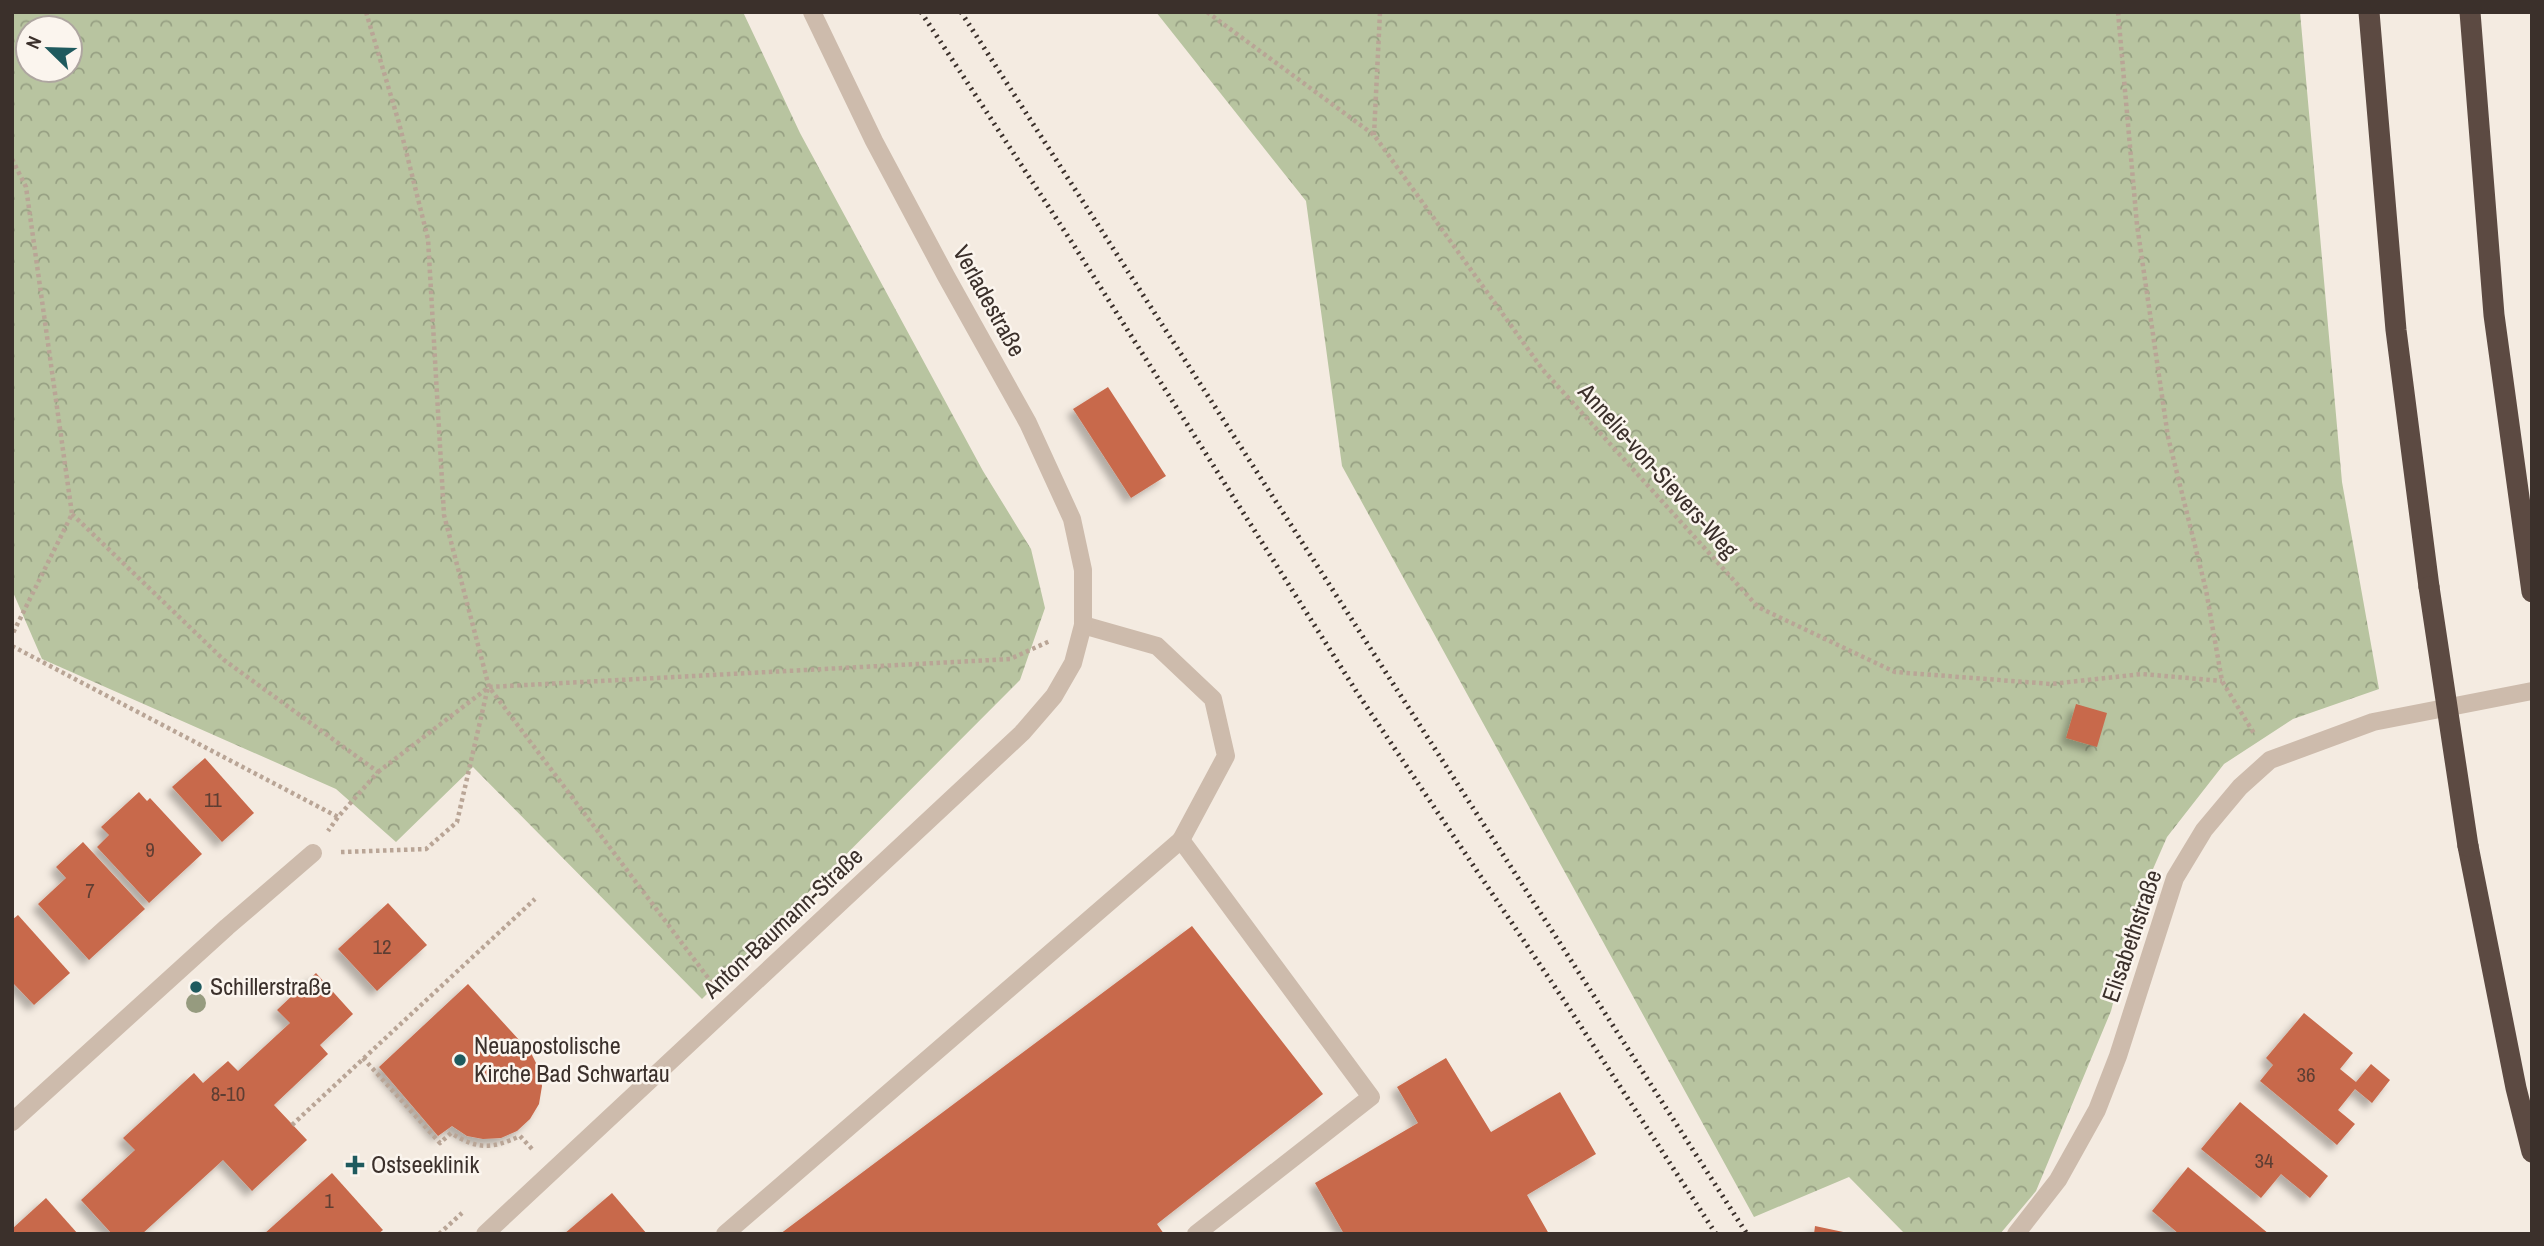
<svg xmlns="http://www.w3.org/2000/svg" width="2544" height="1246" font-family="'Archivo Narrow',sans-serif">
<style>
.forest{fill:url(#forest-crowns);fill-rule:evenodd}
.building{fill:#c8694b;filter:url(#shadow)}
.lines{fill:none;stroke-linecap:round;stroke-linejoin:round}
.path{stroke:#b9a596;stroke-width:4.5;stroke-dasharray:3.5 3.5;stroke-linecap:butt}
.minor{stroke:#cdbbac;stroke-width:18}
.highway{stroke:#5c4a42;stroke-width:21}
.rail{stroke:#3b302b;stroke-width:5;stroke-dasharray:2 5;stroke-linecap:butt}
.highway-bridge{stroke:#5c4a42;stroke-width:21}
.tree{fill:#969b7f}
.poi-dot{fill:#1f5a5e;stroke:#fbf5ee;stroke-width:2.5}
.labels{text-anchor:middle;stroke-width:5;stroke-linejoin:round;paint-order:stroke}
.number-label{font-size:21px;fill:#5e3e33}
.street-label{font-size:24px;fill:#3b302b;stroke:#fbf5ee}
.poi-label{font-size:24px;fill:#3b302b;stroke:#fbf5ee;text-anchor:start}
</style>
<defs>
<pattern id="forest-crowns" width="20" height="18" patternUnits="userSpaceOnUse" patternTransform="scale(1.75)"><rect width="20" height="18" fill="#b8c4a0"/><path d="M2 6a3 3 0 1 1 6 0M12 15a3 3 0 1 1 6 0" fill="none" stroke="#97a083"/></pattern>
<filter id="shadow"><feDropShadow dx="-6" dy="6" stdDeviation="3.5" flood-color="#0004"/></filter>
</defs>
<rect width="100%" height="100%" fill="#f4ebe1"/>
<g class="forest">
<path d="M12 12H743L800 133 983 471 1031 549 1045 608 1020 680 702 999 473 767 396 842 336 789 42 659 12 590ZM28 28H70V70H28Z"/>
<polygon points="1156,12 2300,12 2342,482 2379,689 2293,719 2224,764 2167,837 2139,901 2111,1011 2036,1191 2000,1234 1905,1234 1849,1177 1754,1217 1342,466 1306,201"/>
</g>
<g class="building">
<polygon points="1108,387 1166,476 1131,498 1073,409"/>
<polygon points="2076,704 2107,713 2097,747 2066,738"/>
<polygon points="205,758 254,813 222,842 172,787"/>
<polygon points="139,792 147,801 150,798 202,854 149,903 97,847 109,835 101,827"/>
<polygon points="83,842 145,909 89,960 38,904 66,878 56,867"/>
<polygon points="388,903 427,945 377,991 338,949"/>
<polygon points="18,915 70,973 34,1005 12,982 12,920"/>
<polygon points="1192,926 1323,1094 1157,1224 1164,1234 780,1234"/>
<polygon points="316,973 353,1014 320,1045 328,1054 274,1105 307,1140 252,1191 223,1160 142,1234 112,1234 81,1200 135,1150 123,1138 194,1073 203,1083 228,1061 238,1071 290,1023 277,1010"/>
<polygon points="468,984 531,1053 539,1069 542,1086 539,1104 530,1119 517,1131 501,1138 483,1139 467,1136 452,1126 438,1136 379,1067"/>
<polygon points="2304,1013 2353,1053 2340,1069 2356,1082 2371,1064 2390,1080 2372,1103 2355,1089 2338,1110 2355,1124 2337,1145 2260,1081 2273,1065 2266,1058"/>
<polygon points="1446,1058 1491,1132 1560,1092 1596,1154 1527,1195 1549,1234 1344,1234 1315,1183 1418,1123 1397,1087"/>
<polygon points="2240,1102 2328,1176 2310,1198 2281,1174 2261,1198 2201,1149"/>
<polygon points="2188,1167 2269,1234 2179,1234 2152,1211"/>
<polygon points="332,1173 383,1230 378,1234 264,1234"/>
<polygon points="612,1193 647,1234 564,1234"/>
<polygon points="46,1198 78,1234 12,1234 12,1229"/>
<polygon points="1815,1226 1848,1233 1848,1234 1814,1234"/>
</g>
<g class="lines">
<g class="path">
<polyline points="366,12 399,123 428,239 444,515 489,687 712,983"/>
<polyline points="1207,12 1374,135 1543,370 1758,607 1895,672 2051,684 2142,674 2222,681"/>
<polyline points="2118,12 2137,225 2168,437 2206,590 2222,681 2255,735"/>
<polyline points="1374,135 1380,12"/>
<polyline points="12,159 26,187 72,514 12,635"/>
<polyline points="72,514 224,660 378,772 338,817 328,831"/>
<polyline points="12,646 338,817"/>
<polyline points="378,772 489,687 1010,659 1050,641"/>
<polyline points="341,852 426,849 457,822 488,687"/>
<path d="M363 1058 440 1143 451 1133C478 1150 492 1149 520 1136L532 1149"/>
<polyline points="292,1125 535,899"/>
<polyline points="439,1234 462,1213"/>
</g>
<g class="minor">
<polyline points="1083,625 1157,646 1213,699 1226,756 1181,840"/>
<polyline points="12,1122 227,927 313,853"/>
<polyline points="485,1234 1022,733 1054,696 1073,663 1083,625 1083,570 1072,519 1028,423 946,276 874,141 812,12"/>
<polyline points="725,1234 1181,840 1371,1097 1196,1234"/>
<polyline points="2016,1234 2058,1180 2097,1110 2118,1056 2175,878 2204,830 2240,787 2270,760 2373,722 2532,691"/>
</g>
<g class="highway">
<polyline points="2369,12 2396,330 2429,587"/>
<polyline points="2470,12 2494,315 2532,592"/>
<polyline points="2468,846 2516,1088 2532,1152"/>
</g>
<g class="rail">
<polyline points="921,12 1073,244 1358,694 1563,999 1716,1234"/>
<polyline points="961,12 1747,1234"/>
</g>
<polyline class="highway-bridge" points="2429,587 2468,846"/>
</g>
<circle class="tree" cx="196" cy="1003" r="10"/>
<g class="poi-dot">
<circle cx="196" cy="987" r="7"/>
<circle cx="460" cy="1060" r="7"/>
<path d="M351.5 1154.5h7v7h7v7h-7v7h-7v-7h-7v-7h7z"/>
</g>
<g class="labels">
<g class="number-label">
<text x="213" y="807">11</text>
<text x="150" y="857">9</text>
<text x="90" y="898">7</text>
<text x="382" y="954">12</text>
<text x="2306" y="1082">36</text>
<text x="228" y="1101">8-10</text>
<text x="2264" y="1168">34</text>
<text x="329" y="1208">1</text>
</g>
<g class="street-label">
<text transform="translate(989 301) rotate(61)" y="8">Verladestraße</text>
<text transform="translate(1658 471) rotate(48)" y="8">Annelie-von-Sievers-Weg</text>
<text transform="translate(783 923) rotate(-43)" y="8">Anton-Baumann-Straße</text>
<text transform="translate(2132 936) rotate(-71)" y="8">Elisabethstraße</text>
</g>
<g class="poi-label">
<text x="210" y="995">Schillerstraße</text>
<text x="474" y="1054">Neuapostolische<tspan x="474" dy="28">Kirche Bad Schwartau</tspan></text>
<text x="371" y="1173">Ostseeklinik</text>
</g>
</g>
<rect width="2544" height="1246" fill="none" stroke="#3b302b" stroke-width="28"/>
<g transform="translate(49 49) rotate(293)"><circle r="33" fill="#fbf5ee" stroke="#aea6a0" stroke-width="2"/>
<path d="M0-5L12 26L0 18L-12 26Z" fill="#1f5a5e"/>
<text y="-10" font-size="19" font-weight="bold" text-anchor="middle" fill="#3b302b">N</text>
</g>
</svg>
